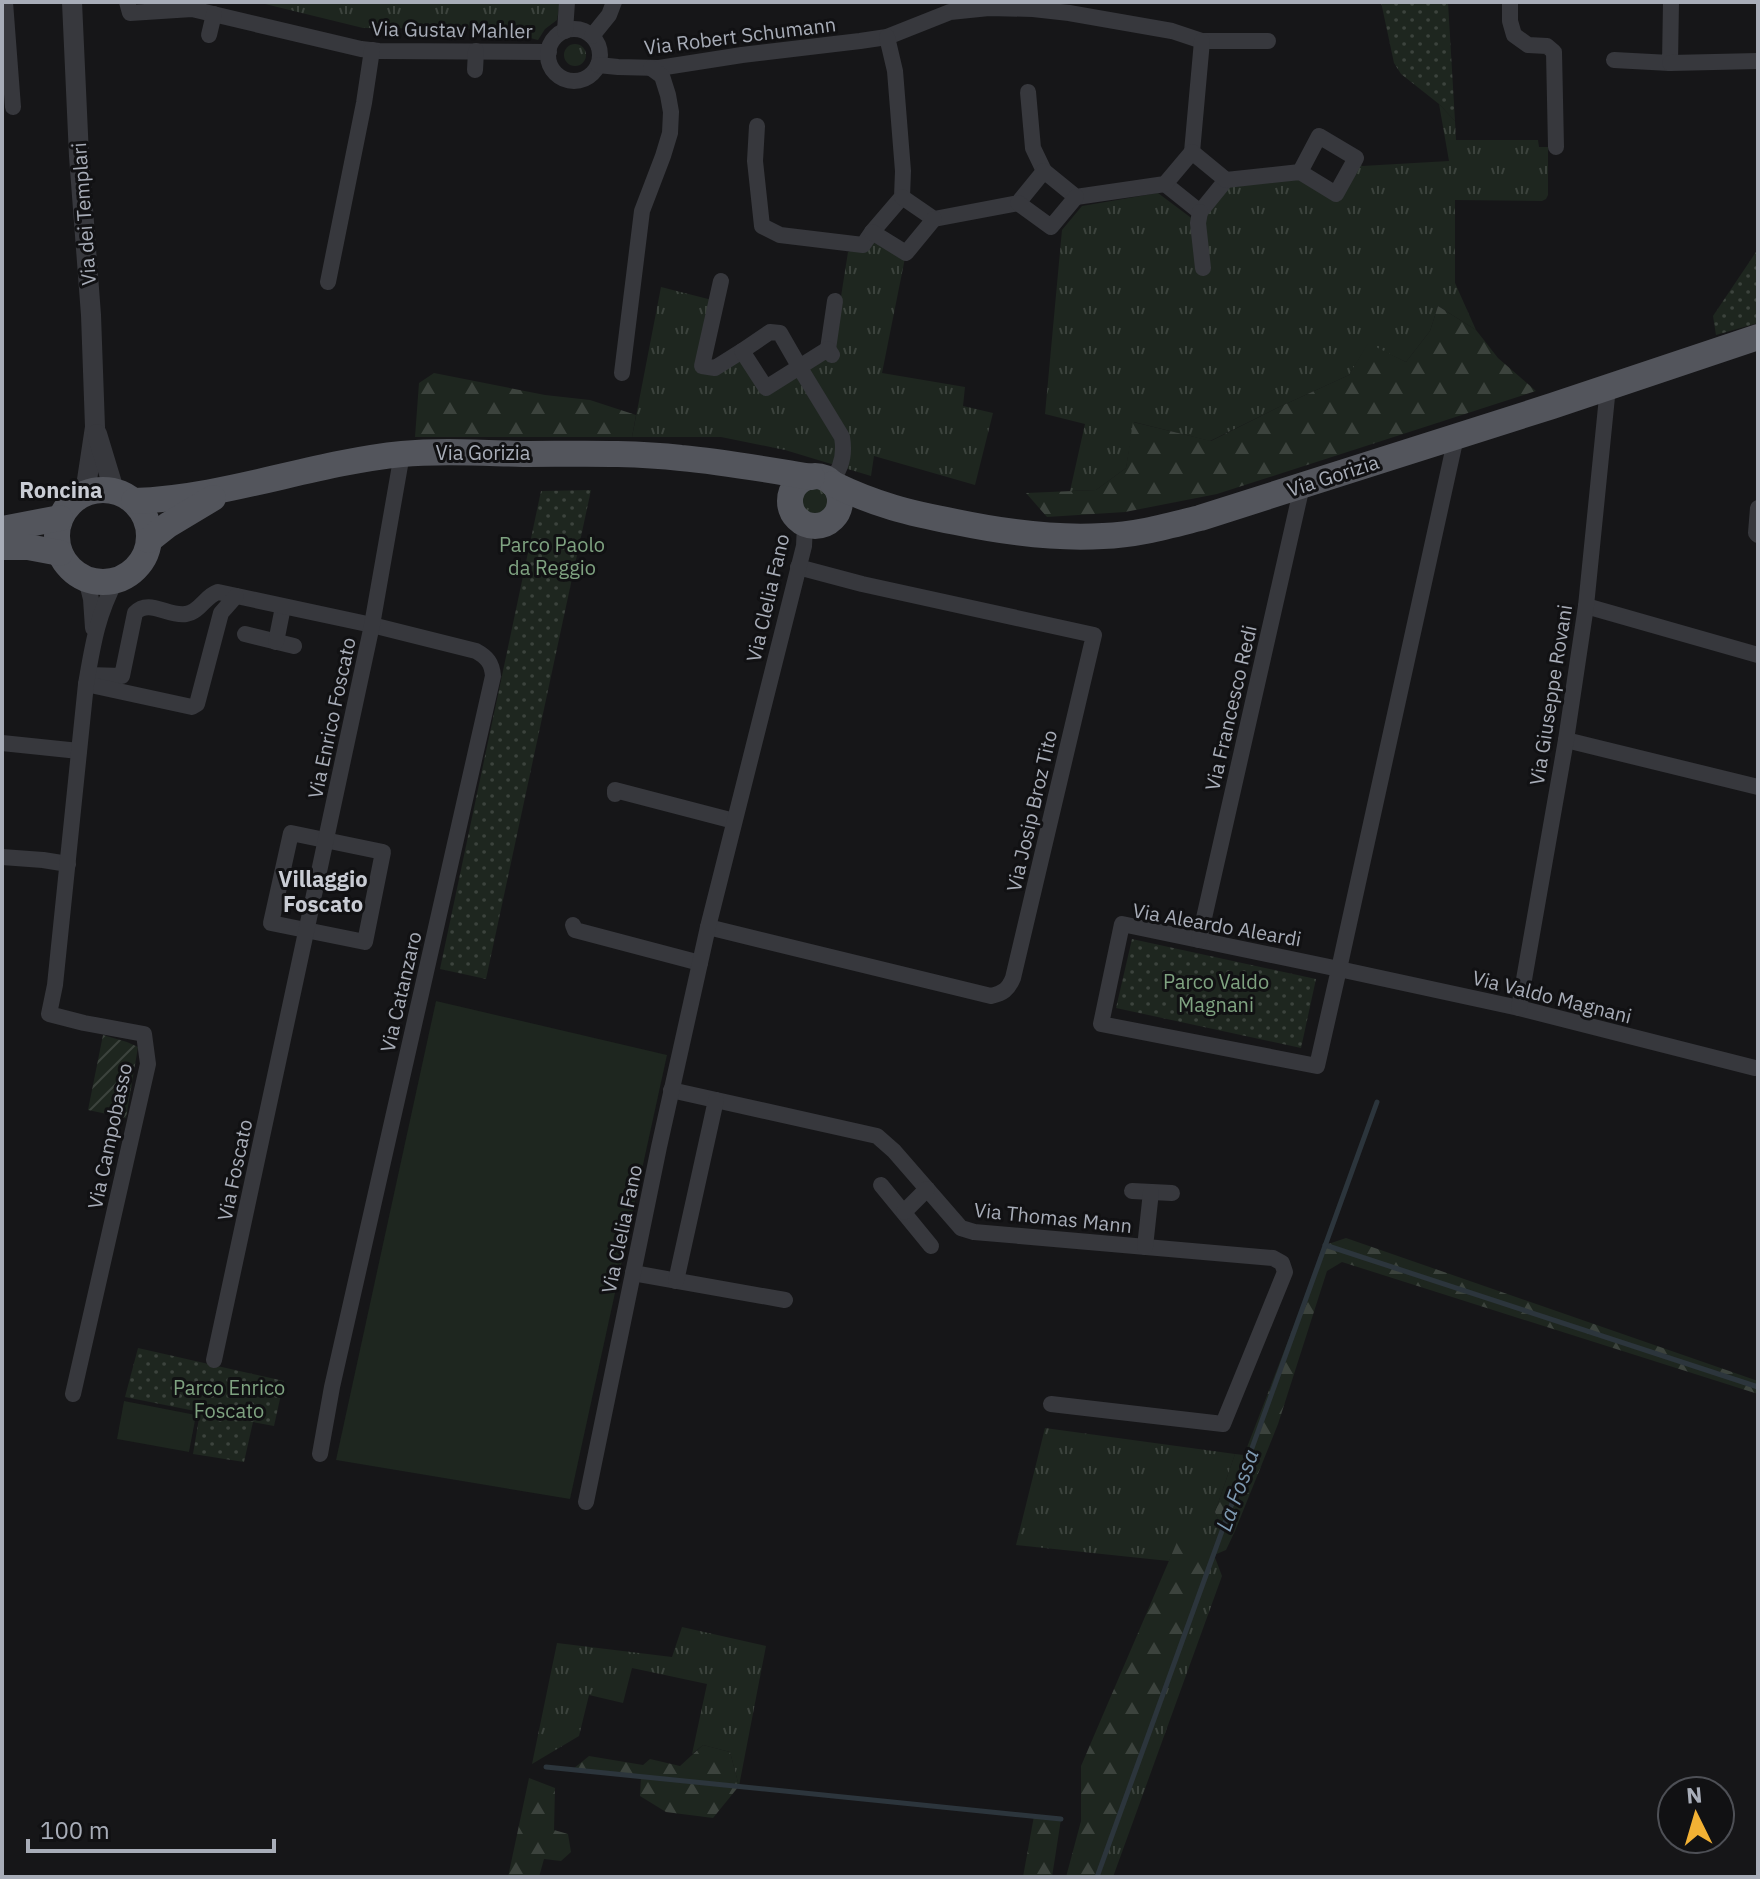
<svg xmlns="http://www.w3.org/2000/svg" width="1760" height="1879" font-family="'IBM Plex Sans',sans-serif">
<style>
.grass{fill:url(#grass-tufts)}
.forest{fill:url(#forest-firs)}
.park{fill:url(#park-dots)}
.garden{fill:url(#garden-furrows)}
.pitch{fill:#1e261f}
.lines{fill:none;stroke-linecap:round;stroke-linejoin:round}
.stream{stroke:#2c353c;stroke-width:5}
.minor{stroke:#37383d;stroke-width:16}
.tertiary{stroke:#37383d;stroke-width:20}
.primary{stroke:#53555c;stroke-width:26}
.labels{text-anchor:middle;stroke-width:6;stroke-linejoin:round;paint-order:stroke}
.street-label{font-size:20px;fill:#a8adb8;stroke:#111113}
.park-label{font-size:20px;fill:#7fa381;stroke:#111113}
.neighbourhood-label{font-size:22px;font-weight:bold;fill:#c9ccd4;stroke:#111113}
.water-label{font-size:22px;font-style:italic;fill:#7f9bb3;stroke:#111113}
</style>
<defs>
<pattern id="grass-tufts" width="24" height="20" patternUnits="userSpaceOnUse" patternTransform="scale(2)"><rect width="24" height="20" fill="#1e261f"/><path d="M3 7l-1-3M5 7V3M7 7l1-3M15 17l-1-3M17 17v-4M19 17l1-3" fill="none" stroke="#3c433d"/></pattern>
<pattern id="forest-firs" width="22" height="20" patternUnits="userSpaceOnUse" patternTransform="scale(2)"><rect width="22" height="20" fill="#1e261f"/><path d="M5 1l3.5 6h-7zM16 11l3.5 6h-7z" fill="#3c433d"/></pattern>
<pattern id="park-dots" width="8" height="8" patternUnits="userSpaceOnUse" patternTransform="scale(2)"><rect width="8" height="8" fill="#1e261f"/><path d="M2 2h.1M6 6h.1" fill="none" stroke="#3c433d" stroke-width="1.8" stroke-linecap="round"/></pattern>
<pattern id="garden-furrows" width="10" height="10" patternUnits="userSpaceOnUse" patternTransform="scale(2)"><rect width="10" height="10" fill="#1e261f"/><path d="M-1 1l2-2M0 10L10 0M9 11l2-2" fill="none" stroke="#3c433d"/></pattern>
</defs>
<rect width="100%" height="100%" fill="#161618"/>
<g class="grass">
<polygon points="257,2 560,2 557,20 545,29 538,40 496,29 363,28"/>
<circle cx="575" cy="55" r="11"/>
<polygon points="1439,104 1455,121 1456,140 1538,140 1539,147 1548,147 1548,195 1546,199 1542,201 1455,200 1455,283 1476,330 1438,306 1430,331 1406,362 1368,344 1349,375 1277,408 1210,441 1134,422 1126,468 1096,490 1070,491 1085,424 1045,414 1062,230 1082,206 1158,193 1198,223 1226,180 1300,172 1336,193 1356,158 1362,166 1449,161"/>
<polygon points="872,232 906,253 882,373 965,387 963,406 993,413 975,485 874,456 871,476 785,450 721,437 632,437 661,287 716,301 702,366 742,351 766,387 832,354 848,252 863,245"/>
<path d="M807 486 821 488 830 497 831 503C824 517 812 516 800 507L797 499 799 494Z"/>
<polygon points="1045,1428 1235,1454 1215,1512 1222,1529 1235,1531 1226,1550 1214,1555 1222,1576 1113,1877 1097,1877 1177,1543 1169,1561 1016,1545"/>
<polygon points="682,1627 766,1646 739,1786 730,1752 703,1745 692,1754 707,1684 632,1668 623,1703 589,1695 579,1736 532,1764 557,1643 672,1657"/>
</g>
<g class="forest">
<polygon points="1438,306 1476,330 1498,358 1536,391 1217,494 1125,512 1047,517 1026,493 1096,490 1126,468 1133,422 1211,441 1277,408 1349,375 1368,343 1406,362 1430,331"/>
<polygon points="434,373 545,395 590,400 636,415 632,437 415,437 419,383"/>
<polygon points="1346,1238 1758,1381 1758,1394 1342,1262 1327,1271 1278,1424 1235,1531 1222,1529 1215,1512 1235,1454 1244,1455 1325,1245"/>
<polygon points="1190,1541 1204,1545 1213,1554 1098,1877 1066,1877 1081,1821 1081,1766 1177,1542"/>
<polygon points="703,1745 730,1752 739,1786 713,1818 666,1812 640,1796 641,1776 573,1769 589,1756 643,1765 650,1759 680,1766"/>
<polygon points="529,1778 555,1788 554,1830 568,1834 571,1852 561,1861 544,1859 539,1877 508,1877"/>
<polygon points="1034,1816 1061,1819 1052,1877 1023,1877"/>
</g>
<g class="park">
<polygon points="1381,2 1448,2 1455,121 1439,104 1401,74 1394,63"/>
<polygon points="1758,249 1758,323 1716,335 1713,316"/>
<polygon points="591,490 486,979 440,969 541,491"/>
<polygon points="1132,939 1316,979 1301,1048 1116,1008"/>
<polygon points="138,1348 284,1381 274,1426 253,1422 244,1462 193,1454 200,1412 125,1397"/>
</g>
<polygon class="garden" points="103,1035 127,1042 138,1047 126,1118 88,1110"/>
<g class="pitch">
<polygon points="436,1001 667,1055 570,1499 336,1460"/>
<polygon points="124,1401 196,1415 189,1452 117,1439"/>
</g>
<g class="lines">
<g class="stream">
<polyline points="1325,1245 1758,1387"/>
<polyline points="546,1767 1061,1819"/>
<polyline points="1097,1877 1377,1102"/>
</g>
<g class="minor">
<polyline points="5,2 13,107"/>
<polyline points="127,2 130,13 192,9 361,49 379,51 549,52"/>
<polyline points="1510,2 1510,21 1514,35 1528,45 1547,46 1554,52 1556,147"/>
<circle cx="574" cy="55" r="26"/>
<polyline points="565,31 567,2"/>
<polyline points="209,35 214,14"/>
<polyline points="592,36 609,15 614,2"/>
<polyline points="1614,60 1670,63 1671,2"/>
<polyline points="1670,63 1758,61"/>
<polyline points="598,65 618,67 659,68 742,55 860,41 887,37 950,12 989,8 1033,9 1069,13 1172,31 1202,41 1268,41"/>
<polyline points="475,70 476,51"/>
<polyline points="1028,92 1033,148 1044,171"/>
<polyline points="757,126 755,161 762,226 780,235 863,245 872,232 902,197 903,171 895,71 887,37"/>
<polyline points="1192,152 1202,41"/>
<polyline points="1165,184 1200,212 1226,180"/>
<polyline points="902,197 934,219 1018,203 1044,171 1076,197 1165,184 1192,152 1226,180 1300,172 1319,136 1356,158 1336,194 1300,172"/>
<polyline points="1018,203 1051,227 1076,197"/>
<polyline points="1200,212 1198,223 1203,268"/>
<polyline points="872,232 906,253 934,219"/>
<polyline points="721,281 702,366 715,368 742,351"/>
<polyline points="328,282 364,103 372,50"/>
<polyline points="828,349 835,301"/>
<polyline points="622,373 642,211 663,156 670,133 671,112 668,95 662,76 651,68"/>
<polyline points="1456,437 1339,969 1122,924 1101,1024 1317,1066 1339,969 1519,1008 1755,1068"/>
<path d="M830 482C842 469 845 454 842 437L803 373 780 333 770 332 742 351 766 388 828 349 832 355"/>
<polyline points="1758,508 1756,533 1758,535"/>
<polyline points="86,579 91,599 93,628"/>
<polyline points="1586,606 1758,655"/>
<polyline points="245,634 294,646"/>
<polyline points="276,642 283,607"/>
<path d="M88 675 122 676 135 613C149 598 168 617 186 614 200 612 205 596 218 592L372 625 476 651C487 657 492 663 493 676L332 1387 320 1454"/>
<polyline points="86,684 192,707 197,704 221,613 236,596"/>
<polyline points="1566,740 1758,787"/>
<polyline points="2,743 79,751"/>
<polyline points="615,794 615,790 734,821"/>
<polygon points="291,833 383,852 365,942 271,923"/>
<polyline points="2,857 43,860 68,864"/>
<polyline points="573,925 575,930 700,963"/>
<path d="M708 927 991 996C1003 993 1008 990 1013 978L1094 635 862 584 798 567"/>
<polyline points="1199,940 1302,486"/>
<polyline points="1519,1008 1566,740 1586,606 1608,387"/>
<polyline points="671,1090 877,1136 894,1151 961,1228 974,1232 1273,1258 1282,1263 1285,1272 1223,1424 1051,1404"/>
<polyline points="881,1185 931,1246"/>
<polyline points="1132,1191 1172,1193"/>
<polyline points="904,1212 927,1189"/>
<polyline points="1145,1247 1151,1192"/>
<polyline points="633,1273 785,1300"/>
<polyline points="676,1281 716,1100"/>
<polyline points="214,1360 372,625 402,454"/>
<path d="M73 1394 148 1064 144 1034 84 1023 49 1014 55 985 86 684C93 644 97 616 116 580"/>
<polyline points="586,1502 659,1147 708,927 804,546 805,525"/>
</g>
<g class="tertiary">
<polyline points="72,2 79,156 91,315 95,427 85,493"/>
<polyline points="97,434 114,490"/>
</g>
<g class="primary">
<circle cx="815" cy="501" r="25"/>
<path d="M833 484C876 505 909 513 956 522 1004 532 1054 539 1103 536 1136 535 1168 526 1200 518L1552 406 1758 337"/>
<circle cx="103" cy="536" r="46"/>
<path d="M134 501C225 498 312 463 402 454 442 450 483 453 523 454 575 454 629 452 681 458 725 462 769 470 812 477"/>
<polyline points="2,529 60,518"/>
<polyline points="149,540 168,525 213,498"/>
<polyline points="2,547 28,547 60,553"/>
</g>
</g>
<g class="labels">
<g class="street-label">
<text transform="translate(452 30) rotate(1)" y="7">Via Gustav Mahler</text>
<text transform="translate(740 36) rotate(-7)" y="7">Via Robert Schumann</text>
<text transform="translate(84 214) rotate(-94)" y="7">Via dei Templari</text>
<text x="483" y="460">Via Gorizia</text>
<text transform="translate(1333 476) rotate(-18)" y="7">Via Gorizia</text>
<text transform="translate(768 598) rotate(-77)" y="7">Via Clelia Fano</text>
<text transform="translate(1551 695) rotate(-81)" y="7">Via Giuseppe Rovani</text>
<text transform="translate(1231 708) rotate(-77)" y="7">Via Francesco Redi</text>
<text transform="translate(332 718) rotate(-78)" y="7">Via Enrico Foscato</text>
<text transform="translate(1032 811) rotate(-77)" y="7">Via Josip Broz Tito</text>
<text transform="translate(1217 925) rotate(10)" y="7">Via Aleardo Aleardi</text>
<text transform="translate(401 992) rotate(-77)" y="7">Via Catanzaro</text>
<text transform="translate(1552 997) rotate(14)" y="7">Via Valdo Magnani</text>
<text transform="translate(110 1136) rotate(-78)" y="7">Via Campobasso</text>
<text transform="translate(235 1170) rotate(-78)" y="7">Via Foscato</text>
<text transform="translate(1053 1218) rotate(6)" y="7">Via Thomas Mann</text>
<text transform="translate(622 1229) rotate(-78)" y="7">Via Clelia Fano</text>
</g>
<g class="park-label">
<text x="552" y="552">Parco Paolo<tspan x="552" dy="23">da Reggio</tspan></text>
<text x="1216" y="989">Parco Valdo<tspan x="1216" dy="23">Magnani</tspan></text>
<text x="229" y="1395">Parco Enrico<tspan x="229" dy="23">Foscato</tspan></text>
</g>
<g class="neighbourhood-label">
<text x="61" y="498">Roncina</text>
<text x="323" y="887">Villaggio<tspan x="323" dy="25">Foscato</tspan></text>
</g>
<g class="water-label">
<text transform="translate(1237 1490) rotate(-70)" y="8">La Fossa</text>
</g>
</g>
<rect width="1760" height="1879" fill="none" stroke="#a8adb8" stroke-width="8"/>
<g transform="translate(1696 1815) rotate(355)"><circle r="38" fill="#111113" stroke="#4d4f55" stroke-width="2"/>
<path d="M0-6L14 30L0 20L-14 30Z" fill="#f2b134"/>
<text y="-12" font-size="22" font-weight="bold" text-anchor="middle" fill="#a8adb8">N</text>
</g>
<path d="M28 1839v12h246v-12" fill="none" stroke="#a8adb8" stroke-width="4"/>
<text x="40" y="1839" font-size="24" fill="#a8adb8" stroke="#111113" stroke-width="6" paint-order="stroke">100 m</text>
</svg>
